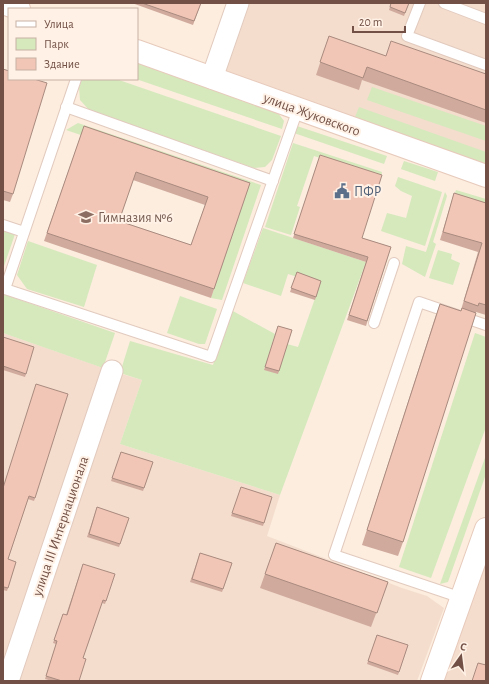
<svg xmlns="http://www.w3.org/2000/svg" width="489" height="684" font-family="'Alegreya Sans',sans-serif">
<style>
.residential{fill:#f4ddcd}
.green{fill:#d5e9bd}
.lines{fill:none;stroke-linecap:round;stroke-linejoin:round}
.lane-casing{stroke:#e2cabe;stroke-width:12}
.street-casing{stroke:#e2cabe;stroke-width:23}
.secondary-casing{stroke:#e7cabb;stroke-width:24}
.lane{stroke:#fff;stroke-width:10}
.street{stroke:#fff;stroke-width:21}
.secondary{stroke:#fff;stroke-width:22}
.wall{fill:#d0aa9d;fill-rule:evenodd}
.building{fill:#f2c6b6;stroke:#a98b7f;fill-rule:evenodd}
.labels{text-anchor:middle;stroke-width:4;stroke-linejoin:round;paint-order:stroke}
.street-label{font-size:14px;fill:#725046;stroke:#fff1e5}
.service-label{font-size:14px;fill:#4e5e75;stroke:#fff1e5;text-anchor:start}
.education-label{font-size:14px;fill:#785e54;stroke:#fff1e5;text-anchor:start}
</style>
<rect width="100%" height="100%" fill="#fcedde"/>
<g class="residential">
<polygon points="242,3 486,3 486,164 355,117 228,79 220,66"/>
<polygon points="3,333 112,371 142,380 120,444 280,495 267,536 402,588 427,596 444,608 417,681 3,681"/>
<polygon points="486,554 486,681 441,681"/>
</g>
<g class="green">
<polygon points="137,63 278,113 284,121 282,129 136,79 137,79"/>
<polygon points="82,79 116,79 281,136 272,160 265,167 254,168 90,111 80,100 79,87"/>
<polygon points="372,87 486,126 486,141 367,100"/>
<polygon points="359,107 486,152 486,164 355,117"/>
<polygon points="78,123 261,185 222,300 211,298 247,191 66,130"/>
<polygon points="297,126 387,156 384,164 294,133"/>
<polygon points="293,143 382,172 381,177 314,156 297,206 300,207 291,235 265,227"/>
<polygon points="404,161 438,172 435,181 401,169"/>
<polygon points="398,177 442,192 425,246 381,231 387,213 406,218 412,196 401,191 395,186"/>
<polygon points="456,190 486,199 486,209 453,199"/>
<polygon points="445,192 447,196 433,242 436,244 425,277 402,264 406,246 426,252"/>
<polygon points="263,228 366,262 280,495 120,444 142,380 120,373 130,341 213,365 231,310 275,334 264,370 287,344 298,347 320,284 288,274 281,296 243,283"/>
<polygon points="3,230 15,234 3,269"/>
<polygon points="28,241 97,265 84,307 27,289 17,275"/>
<polygon points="438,250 452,254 451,259 460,263 453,285 429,278"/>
<polygon points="3,294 115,333 103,368 3,333"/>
<polygon points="180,296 217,309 205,344 199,344 167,333"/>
<polygon points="475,333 486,337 486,427 431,578 399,567"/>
<polygon points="486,455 486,474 448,582 440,584"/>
</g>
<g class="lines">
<g class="lane-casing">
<g id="lane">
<polyline points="420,3 407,36 486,65 486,64"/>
<polyline points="444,3 486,19"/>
<polyline points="76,79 5,289 211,357 298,109"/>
<polyline points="66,107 273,181"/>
<polyline points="3,225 24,232"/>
<polyline points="374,323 394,263"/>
<polyline points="462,598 334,555 419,302 486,325"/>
</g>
</g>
<g class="street-casing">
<g id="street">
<polyline points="212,78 238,3"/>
<polyline points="8,681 112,371"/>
</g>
</g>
<g class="secondary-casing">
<g id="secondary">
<polyline points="3,3 19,9"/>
<polyline points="137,51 486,176"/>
<polyline points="432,681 486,529"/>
</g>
</g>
<use href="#lane" class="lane"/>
<use href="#street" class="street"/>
<use href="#secondary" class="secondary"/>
</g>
<g class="wall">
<polygon points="132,3 201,3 193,25"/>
<polygon points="391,3 409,3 404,16 389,10"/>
<polygon points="329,36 386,56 486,74 486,123 362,80 359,90 316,75"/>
<polygon points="3,69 13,194 10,202 3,200"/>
<path d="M84 126 250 183 211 298 44 241ZM133 180 205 205 191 245 119 221Z"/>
<polygon points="320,155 362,238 391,247 366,326 347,320 366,262 293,238"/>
<polygon points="454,193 486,203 486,315 476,312 403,542 398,556 362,545 435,318 440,304 461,311 462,310 461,310 478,252 440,240"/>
<polygon points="297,272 321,281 315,300 290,292"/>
<polygon points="278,326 292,330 278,374 264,370"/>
<polygon points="3,337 26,374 25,377 3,370"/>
<polygon points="121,452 153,462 143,491 111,481"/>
<polygon points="3,487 35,498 34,501 28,499 8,559 16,562 7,591 3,590"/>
<polygon points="241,487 272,497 263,526 231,516"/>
<polygon points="97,507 129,518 119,547 87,537"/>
<polygon points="276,543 388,582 371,627 260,588"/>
<polygon points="200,553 232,563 222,592 190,582"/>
<polygon points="83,564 106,601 105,604 102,603 83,658 79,681 52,681 45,679 56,644 53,643 62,617 66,615"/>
<polygon points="377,635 408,645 398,675 367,664"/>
</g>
<g class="building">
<polygon points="142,3 201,3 194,21"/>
<polygon points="391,3 409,3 405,13 390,7"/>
<polygon points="329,36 386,56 391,41 486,74 486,110 367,67 363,78 320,62"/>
<polygon points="3,69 9,71 9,79 34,79 47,83 13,194 3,191"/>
<path d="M84 126 250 183 214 289 47 233ZM136 172 208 197 191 245 119 221Z"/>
<polygon points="320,155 382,175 362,238 391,247 367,321 349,315 368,257 294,234"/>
<polygon points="454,193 486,203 486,305 479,303 478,306 464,301 482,243 443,232"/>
<polygon points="297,272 321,281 316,297 291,288"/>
<polygon points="440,304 461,311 462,308 476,313 403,542 367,530"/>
<polygon points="278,326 292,330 279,371 265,367"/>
<polygon points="3,337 34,347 26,374 3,366"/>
<polygon points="36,384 68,394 35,498 29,496 8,559 16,562 8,588 4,587 3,588 3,488"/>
<polygon points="121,452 153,462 144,488 112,478"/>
<polygon points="241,487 272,497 264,523 232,513"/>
<polygon points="97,507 129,518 120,544 89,534"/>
<polygon points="276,543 388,582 377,613 265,574"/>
<polygon points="200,553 232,563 223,589 192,579"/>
<polygon points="83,564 115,574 106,601 103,600 83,658 86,659 79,681 62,681 46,676 57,641 54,640 63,614 67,615"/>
<polygon points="377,635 408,645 399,672 368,661"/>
<polygon points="478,663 486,665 486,681 472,681"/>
</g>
<defs>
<g id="civic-bare" transform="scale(1.2)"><path d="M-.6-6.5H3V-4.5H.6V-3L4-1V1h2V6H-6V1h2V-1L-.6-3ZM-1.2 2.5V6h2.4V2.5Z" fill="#5c6f8a" stroke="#fff1e5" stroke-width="2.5" paint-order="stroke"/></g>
<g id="school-bare" transform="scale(1.2)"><path d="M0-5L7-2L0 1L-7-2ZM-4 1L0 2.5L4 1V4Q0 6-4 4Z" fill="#8d6e63" stroke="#fff1e5" stroke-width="2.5" paint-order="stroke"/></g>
</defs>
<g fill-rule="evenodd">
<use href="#civic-bare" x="342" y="191"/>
<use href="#school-bare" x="86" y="217"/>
</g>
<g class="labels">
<g class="street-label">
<text transform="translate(312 114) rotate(20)" y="5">улица Жуковского</text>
<text transform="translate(60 526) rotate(-71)" y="5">улица III Интернационала</text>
</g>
<g class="service-label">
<text x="354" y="196">ПФР</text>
</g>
<g class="education-label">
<text x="98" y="222">Гимназия №6</text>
</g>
</g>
<rect width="489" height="684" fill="none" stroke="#725046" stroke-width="8"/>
<rect x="8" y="8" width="130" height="72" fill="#fff1e5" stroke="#c7b1a5"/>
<rect x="16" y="21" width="20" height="6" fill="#ffffff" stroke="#c7b1a5"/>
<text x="44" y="28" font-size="12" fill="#725046">Улица</text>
<rect x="16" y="38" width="20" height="12" fill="#d5e9bd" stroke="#c7b1a5"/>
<text x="44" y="48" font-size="12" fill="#725046">Парк</text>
<rect x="16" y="58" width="20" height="12" fill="#f2c6b6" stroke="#c7b1a5"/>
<text x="44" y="68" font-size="12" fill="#725046">Здание</text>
<g transform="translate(461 656) rotate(14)" stroke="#fff1e5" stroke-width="3" paint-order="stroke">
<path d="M0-3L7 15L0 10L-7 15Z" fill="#725046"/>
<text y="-6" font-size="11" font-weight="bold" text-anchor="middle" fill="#725046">С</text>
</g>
<path d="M353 26v6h52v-6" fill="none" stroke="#725046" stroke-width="2"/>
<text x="359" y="26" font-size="12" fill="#725046" stroke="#fff1e5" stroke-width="3" paint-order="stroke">20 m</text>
</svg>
